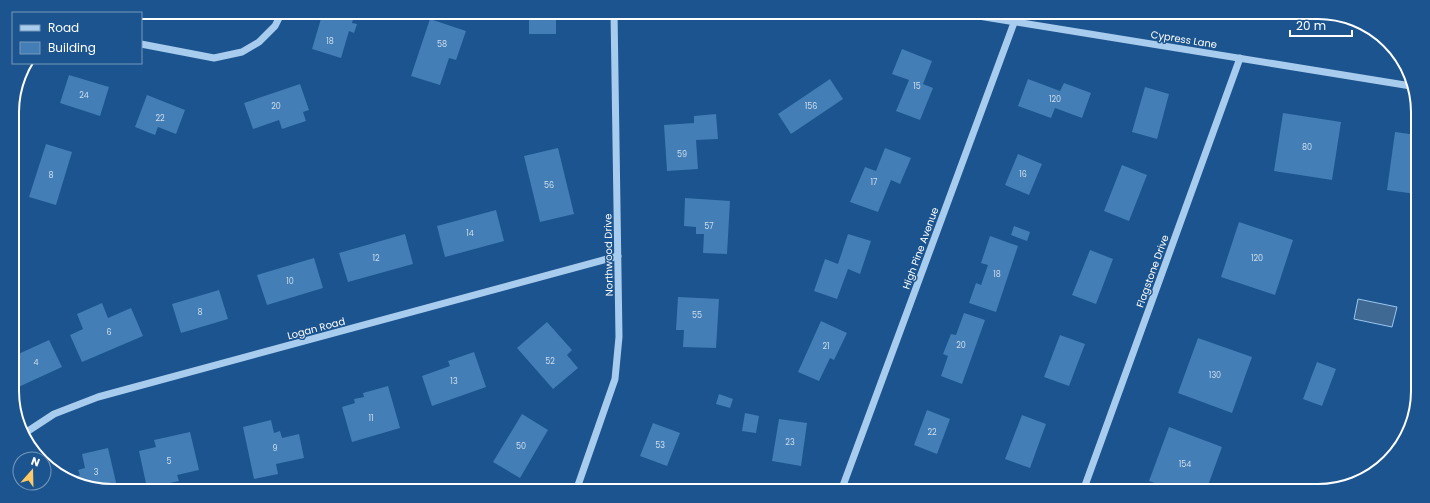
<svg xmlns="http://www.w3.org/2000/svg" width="1430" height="503" font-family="Poppins,sans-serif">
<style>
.water{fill:#3f6992;stroke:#9bc8f0}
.building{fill:#437eb6}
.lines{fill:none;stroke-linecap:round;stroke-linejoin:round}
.minor{stroke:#a8ccee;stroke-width:7}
.labels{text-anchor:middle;stroke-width:3;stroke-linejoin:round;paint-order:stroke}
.number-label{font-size:8px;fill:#d0dfed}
.street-label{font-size:10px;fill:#fff;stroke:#1b548e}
.rim{fill:none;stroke:#fff;stroke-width:2}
</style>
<rect width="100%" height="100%" fill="#1b548e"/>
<polygon class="water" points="1358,299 1397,307 1392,327 1354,319"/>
<g class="building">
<polygon points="323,12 355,12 352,23 357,24 354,33 349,31 341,58 312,49"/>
<rect x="529" y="12" width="27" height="22"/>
<polygon points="1348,17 1350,17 1367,29 1347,25"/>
<polygon points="430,19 466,31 456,60 449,58 440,85 411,76"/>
<polygon points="902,49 932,61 923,84 933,88 920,120 896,111 909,80 892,74"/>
<polygon points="69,75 109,87 100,116 60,103"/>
<polygon points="830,79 843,99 791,134 778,114"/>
<polygon points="1028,79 1060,91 1064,83 1091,93 1082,118 1055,108 1051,118 1018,106"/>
<polygon points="300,84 309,110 303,112 306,121 282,129 279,120 253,129 244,103"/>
<polygon points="1145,87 1169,94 1157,139 1132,132"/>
<polygon points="147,95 185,110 176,134 158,127 155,135 135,127"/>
<polygon points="1283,113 1341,122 1332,180 1274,171"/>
<polygon points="716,114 718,139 696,140 698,169 667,171 664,125 694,123 694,116"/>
<polygon points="1395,132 1417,135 1416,194 1387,190"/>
<polygon points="46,144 72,152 56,205 29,197"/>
<polygon points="558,148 574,214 540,222 524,156"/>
<polygon points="885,148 911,158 900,184 891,180 878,212 850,202 865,167 876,171"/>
<polygon points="1018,154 1042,164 1029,195 1005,185"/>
<polygon points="1122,165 1147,175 1129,221 1104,211"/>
<polygon points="685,198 730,201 727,254 703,253 704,234 696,234 696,227 684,226"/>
<polygon points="496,210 504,241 445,257 437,226"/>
<polygon points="1239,222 1293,240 1275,295 1221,277"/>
<polygon points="1014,226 1030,232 1027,241 1011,235"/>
<polygon points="405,234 413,264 348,282 339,253"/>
<polygon points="848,234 871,241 860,274 848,269 837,299 814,291 825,259 838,264"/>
<polygon points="990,236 1018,246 996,312 969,303 976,283 981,285 988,265 981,263"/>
<polygon points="1090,250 1113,259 1096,304 1072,295"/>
<polygon points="314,258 323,288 267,305 257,275"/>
<polygon points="219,290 228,319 181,333 172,304"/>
<polygon points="678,297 719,299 716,348 683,347 684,330 676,330"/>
<polygon points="102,303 108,318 131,308 143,336 82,362 70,335 83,329 77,314"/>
<polygon points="964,313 985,320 962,384 941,376 948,356 943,354 951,334 956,335"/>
<polygon points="821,321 847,333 834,360 830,358 819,381 798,372"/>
<polygon points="547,322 572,350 567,355 578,368 553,389 517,348"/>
<polygon points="1060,335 1085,344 1069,386 1044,377"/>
<polygon points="1198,338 1252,357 1232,413 1178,393"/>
<polygon points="49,340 62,367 14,389 14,356"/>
<polygon points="474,352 486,387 432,406 422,376 450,366 448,361"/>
<polygon points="1317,362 1336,369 1322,406 1303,399"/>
<polygon points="388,386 400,428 352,442 342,407 355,403 354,399 364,397 363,393"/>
<polygon points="719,394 733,399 730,408 716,404"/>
<polygon points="927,410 950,419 937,454 914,445"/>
<polygon points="745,413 759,416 756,433 742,431"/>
<polygon points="522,414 548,430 520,478 493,462"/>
<polygon points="1022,415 1046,424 1030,468 1005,459"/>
<polygon points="779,419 807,423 801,466 772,461"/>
<polygon points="271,420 274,433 280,431 282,438 299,434 304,458 276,464 278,474 254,479 243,427"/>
<polygon points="653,423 680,433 667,466 640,456"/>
<polygon points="1169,427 1222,447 1206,491 1175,491 1149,481"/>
<polygon points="190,432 199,470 177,475 179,481 147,488 139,451 156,447 154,440"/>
<polygon points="108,448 118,491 80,486 68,478 80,475 78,470 85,468 82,454"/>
<polygon points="487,484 496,491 481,491"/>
</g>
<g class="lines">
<g class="minor">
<polyline points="954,12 1411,86"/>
<polyline points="141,44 214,58 242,52 259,42 275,26 282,12"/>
<polyline points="25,433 54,414 98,397 618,256"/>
<polyline points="576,491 615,379 619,337 614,12"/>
<polyline points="841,491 1018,12"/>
<polyline points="1083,491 1240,58"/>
</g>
</g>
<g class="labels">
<g class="number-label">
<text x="330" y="44">18</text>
<text x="442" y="47">58</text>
<text x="917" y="89">15</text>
<text x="84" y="98">24</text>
<text x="1055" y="102">120</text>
<text x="276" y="109">20</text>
<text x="811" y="109">156</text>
<text x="160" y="121">22</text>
<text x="1307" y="150">80</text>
<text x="682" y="157">59</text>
<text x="1023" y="177">16</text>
<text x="51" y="178">8</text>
<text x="874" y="185">17</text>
<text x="549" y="188">56</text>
<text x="709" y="229">57</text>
<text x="470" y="236">14</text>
<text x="376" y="261">12</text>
<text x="1257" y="261">120</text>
<text x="997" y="277">18</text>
<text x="290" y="284">10</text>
<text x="200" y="315">8</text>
<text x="697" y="318">55</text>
<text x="109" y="335">6</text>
<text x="961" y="348">20</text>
<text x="826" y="349">21</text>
<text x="550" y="364">52</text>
<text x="36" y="365">4</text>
<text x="1215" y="378">130</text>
<text x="454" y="384">13</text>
<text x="371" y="421">11</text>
<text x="932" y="435">22</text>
<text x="790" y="445">23</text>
<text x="660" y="448">53</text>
<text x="521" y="449">50</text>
<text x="275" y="451">9</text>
<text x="169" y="464">5</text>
<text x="1185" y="467">154</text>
<text x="96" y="475">3</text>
</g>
<g class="street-label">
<text transform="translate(1184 39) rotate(9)" y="4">Cypress Lane</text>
<text transform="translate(920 248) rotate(-70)" y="4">High Pine Avenue</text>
<text transform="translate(608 255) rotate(-91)" y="4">Northwood Drive</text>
<text transform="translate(1152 271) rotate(-70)" y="4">Flagstone Drive</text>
<text transform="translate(316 328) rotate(-15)" y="4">Logan Road</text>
</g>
</g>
<path d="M0 0H1430V503H0ZM112 19H1318A93 93 0 0 1 1411 112V391A93 93 0 0 1 1318 484H112A93 93 0 0 1 19 391V112A93 93 0 0 1 112 19Z" fill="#1b548e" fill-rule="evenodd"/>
<path class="rim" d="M112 19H1318A93 93 0 0 1 1411 112V391A93 93 0 0 1 1318 484H112A93 93 0 0 1 19 391V112A93 93 0 0 1 112 19Z"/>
<rect x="12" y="12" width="130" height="52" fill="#1b548e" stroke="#7698bb"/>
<rect x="20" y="25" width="20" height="6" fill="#a8ccee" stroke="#7698bb"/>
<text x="48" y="32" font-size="12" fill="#ffffff">Road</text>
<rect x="20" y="42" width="20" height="12" fill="#437eb6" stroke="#7698bb"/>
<text x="48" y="52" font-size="12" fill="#ffffff">Building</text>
<g transform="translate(32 471) rotate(20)"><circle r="19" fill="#1b548e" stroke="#7698bb"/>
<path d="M0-3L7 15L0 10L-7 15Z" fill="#ffc965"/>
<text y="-6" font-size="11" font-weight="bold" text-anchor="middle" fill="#ffffff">N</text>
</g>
<path d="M1290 30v6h62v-6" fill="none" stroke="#ffffff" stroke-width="2"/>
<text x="1296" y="30" font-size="12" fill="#ffffff" stroke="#1b548e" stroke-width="3" paint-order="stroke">20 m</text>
</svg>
